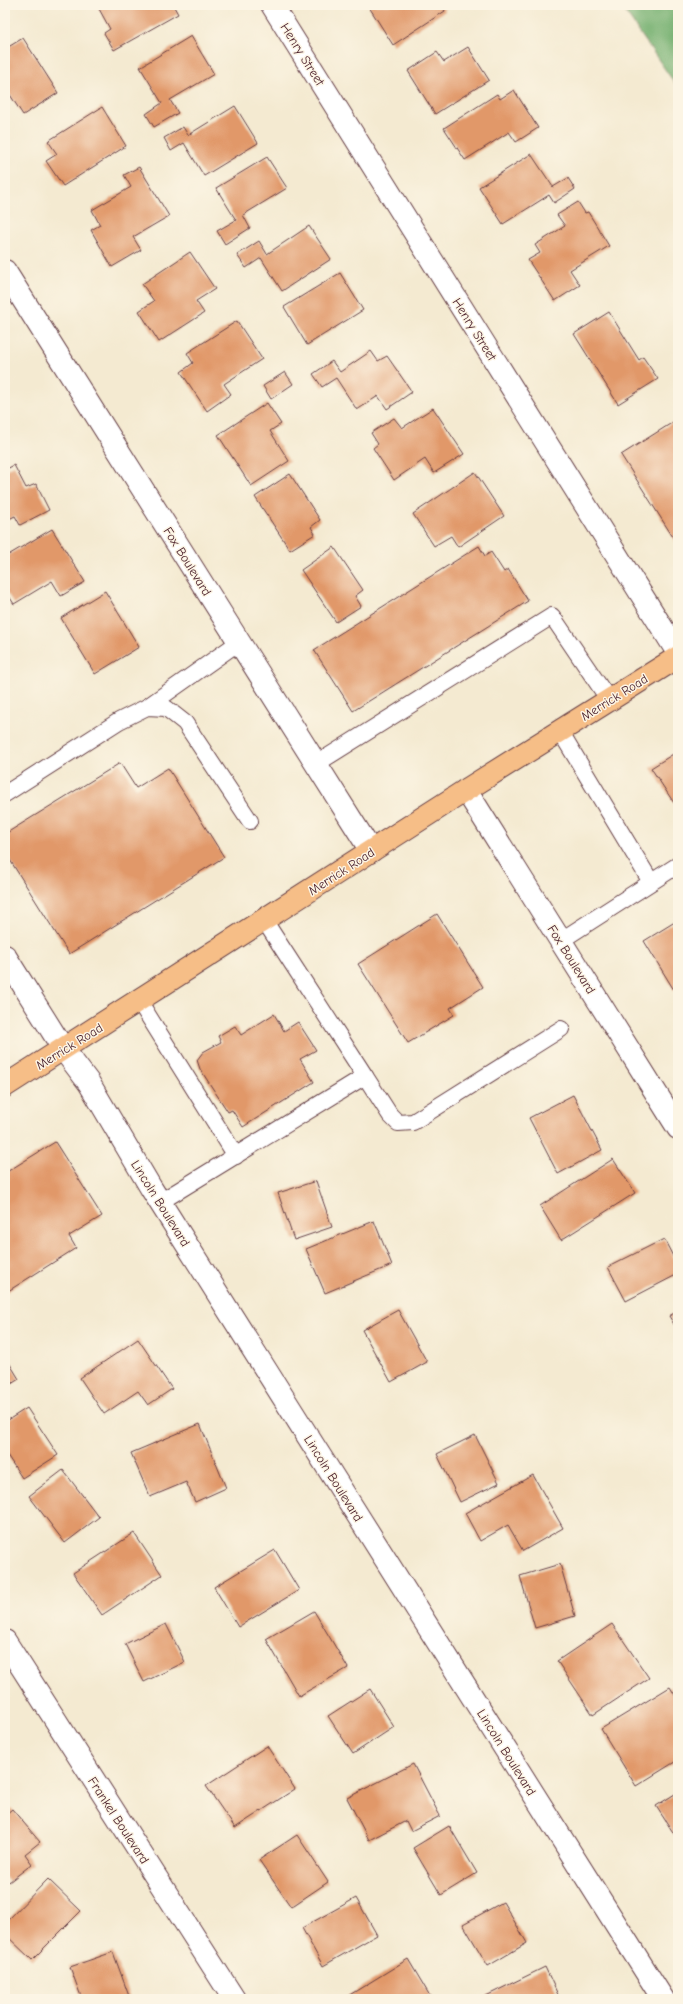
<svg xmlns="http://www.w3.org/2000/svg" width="683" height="2004" font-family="'Comic Neue',sans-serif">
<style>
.forest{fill:#75b06f;stroke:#60684d}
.building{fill:#e19869}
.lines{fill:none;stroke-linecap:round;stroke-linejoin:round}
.lane-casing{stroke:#643d44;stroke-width:18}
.street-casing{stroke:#643d44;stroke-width:24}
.primary-casing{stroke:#643d44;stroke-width:24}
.lane{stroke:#fff;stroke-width:16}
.street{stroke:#fff;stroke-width:22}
.primary{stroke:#f6be87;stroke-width:22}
.labels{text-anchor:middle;stroke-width:3;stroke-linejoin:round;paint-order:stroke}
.street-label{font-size:13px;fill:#4a1f2b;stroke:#fcf5e5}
</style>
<rect width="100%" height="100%" fill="#fcf5e5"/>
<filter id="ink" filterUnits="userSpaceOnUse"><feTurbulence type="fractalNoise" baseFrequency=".025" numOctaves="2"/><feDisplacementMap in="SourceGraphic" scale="8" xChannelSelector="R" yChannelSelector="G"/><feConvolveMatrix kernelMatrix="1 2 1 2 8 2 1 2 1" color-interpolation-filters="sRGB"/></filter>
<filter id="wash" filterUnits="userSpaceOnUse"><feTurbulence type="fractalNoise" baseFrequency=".012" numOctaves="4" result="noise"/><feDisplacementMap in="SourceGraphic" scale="16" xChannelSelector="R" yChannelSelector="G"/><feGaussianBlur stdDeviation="0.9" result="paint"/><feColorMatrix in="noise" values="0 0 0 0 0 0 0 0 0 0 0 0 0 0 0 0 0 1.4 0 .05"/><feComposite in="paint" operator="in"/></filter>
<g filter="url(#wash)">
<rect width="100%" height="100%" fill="#f4ead1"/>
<polygon class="forest" points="620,5 678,5 678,88 626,13"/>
<g id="blocks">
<g class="building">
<polygon points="102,5 173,5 178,14 114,50 104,33 110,29 98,7"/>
<polygon points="372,5 450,5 444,9 445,11 393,45 369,7"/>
<polygon points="191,36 214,74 170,100 178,113 154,127 146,114 162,103 140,67"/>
<polygon points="23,38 58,93 23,115 5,87 5,49"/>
<polygon points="468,47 489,80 435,114 408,71 437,52 444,62"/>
<polygon points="514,90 538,128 516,142 509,132 465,160 444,128 497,94 500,99"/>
<polygon points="235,106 258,143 204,176 184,143 171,151 164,138 183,127 188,135"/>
<polygon points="102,107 126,146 63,186 46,161 57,154 48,141"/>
<polygon points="531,154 553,187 568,178 575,189 554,203 549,195 503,224 479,187"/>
<polygon points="267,157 287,188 243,215 250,228 225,244 217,231 236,220 216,188"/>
<polygon points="139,167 169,216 133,237 141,250 112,267 91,230 100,225 92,210 131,187 124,175"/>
<polygon points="578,202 585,213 588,212 609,246 570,270 580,285 555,301 528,260 540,253 535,245 565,226 557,215"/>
<polygon points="309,226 331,259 282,291 261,258 246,268 237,255 259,241 267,254"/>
<polygon points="190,252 215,289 196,301 204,313 159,342 139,311 154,301 142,284"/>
<polygon points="340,273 363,310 307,345 284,307"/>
<polygon points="609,312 639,360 643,357 658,379 618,404 574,334"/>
<polygon points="237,321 262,359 224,384 231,394 207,411 181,372 193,363 187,353"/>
<polygon points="371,351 378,361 387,356 412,392 387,409 378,396 357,410 336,378 322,387 313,374 332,361 340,372"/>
<polygon points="285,372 293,384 271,399 263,386"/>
<polygon points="267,403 281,424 270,431 289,461 251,486 218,435"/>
<polygon points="433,408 464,454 434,473 425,459 394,480 373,448 378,444 371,433 394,418 402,428"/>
<polygon points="678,419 678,545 621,455"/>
<polygon points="14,465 26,488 36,484 49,510 20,525 15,516 5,521 5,470"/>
<polygon points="475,472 504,516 458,547 451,536 434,546 413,514"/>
<polygon points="290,474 320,520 311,527 315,534 290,550 255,497"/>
<polygon points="52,529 85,582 61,596 52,581 14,604 5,590 5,557"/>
<polygon points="479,546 485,556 491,552 504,572 508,569 528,601 353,711 314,650"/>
<polygon points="334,547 363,590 355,596 361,606 336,622 301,570"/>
<polygon points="105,591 139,647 95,674 61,618"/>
<polygon points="678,751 678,801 674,803 651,768"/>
<polygon points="120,763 136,788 168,768 224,857 69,954 5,852 5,834"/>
<polygon points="437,914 483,987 450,1008 454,1015 408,1043 358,964"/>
<polygon points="678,920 678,988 674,990 644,941"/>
<polygon points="274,1014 284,1031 298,1022 316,1050 300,1059 314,1082 243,1127 232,1110 228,1112 200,1069 197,1060 203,1052 221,1042 218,1036 235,1026 241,1035"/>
<polygon points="573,1095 602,1150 558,1174 529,1118"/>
<polygon points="55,1142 102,1216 69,1236 76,1248 5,1293 5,1173"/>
<polygon points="613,1159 635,1193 561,1240 540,1206"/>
<polygon points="316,1181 332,1227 294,1240 278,1193"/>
<polygon points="374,1221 392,1265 325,1293 306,1249"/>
<polygon points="664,1239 678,1266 678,1274 626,1301 608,1267"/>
<polygon points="398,1310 427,1362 391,1382 362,1330"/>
<polygon points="678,1311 678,1331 669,1316"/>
<polygon points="138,1339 172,1389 148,1405 138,1391 104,1414 80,1378"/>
<polygon points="5,1356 19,1379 5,1388"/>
<polygon points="27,1408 58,1455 22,1478 5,1452 5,1422"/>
<polygon points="200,1424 226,1488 195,1502 186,1482 150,1497 131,1453"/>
<polygon points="475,1435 499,1483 460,1502 437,1454"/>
<polygon points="63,1470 99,1517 65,1543 29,1496"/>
<polygon points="533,1475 563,1528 523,1551 508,1525 480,1541 465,1513"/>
<polygon points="134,1533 162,1575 102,1615 73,1573"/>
<polygon points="275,1550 299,1590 238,1627 214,1587"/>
<polygon points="560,1564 575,1616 535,1628 520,1576"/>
<polygon points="314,1611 348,1668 299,1696 266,1639"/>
<polygon points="166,1624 185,1662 144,1682 125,1644"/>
<polygon points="612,1624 649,1678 593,1715 557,1661"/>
<polygon points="670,1687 678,1700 678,1760 636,1786 601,1729"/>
<polygon points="370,1689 394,1727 353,1754 328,1716"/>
<polygon points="267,1746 295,1789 235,1828 206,1786"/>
<polygon points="413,1764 440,1816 411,1831 406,1821 369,1840 347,1798"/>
<polygon points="678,1792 678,1840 656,1806"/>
<polygon points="12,1809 40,1842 25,1854 32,1864 9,1882 5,1877 5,1815"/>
<polygon points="449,1826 477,1873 441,1895 413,1848"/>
<polygon points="297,1835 328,1882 291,1907 259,1860"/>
<polygon points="48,1879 81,1911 32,1960 5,1934 5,1923"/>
<polygon points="356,1898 377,1935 323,1966 302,1928"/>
<polygon points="503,1902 527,1943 488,1966 463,1924"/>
<polygon points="113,1952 130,1999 82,1999 70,1967"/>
<polygon points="408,1959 430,1996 425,1999 343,1999"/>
<polygon points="545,1967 560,1999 488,1999 486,1996"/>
</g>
</g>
</g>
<g filter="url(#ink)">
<use href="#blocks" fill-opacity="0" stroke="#643d44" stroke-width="1"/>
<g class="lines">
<g class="lane-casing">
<g id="lane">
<polyline points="147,707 239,642"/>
<polyline points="560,731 651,882"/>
<polyline points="316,764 552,616 609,700"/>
<polyline points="5,794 119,721 147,707 166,708 185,723 250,821"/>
<polyline points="264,920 365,1076"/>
<polyline points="560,941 678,865"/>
<polyline points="139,1001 236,1156"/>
<polyline points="160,1202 365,1076 390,1115 398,1123 413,1122 561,1029"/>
</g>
</g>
<g class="street-casing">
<g id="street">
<polyline points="272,5 678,653"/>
<polyline points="5,271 371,851"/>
<polyline points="466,790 678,1128"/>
<polyline points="5,956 64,1050 89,1083 151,1188 663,1999"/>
<polyline points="5,1641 234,1999"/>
</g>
</g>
<g class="primary-casing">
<polyline id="primary" points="5,1086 466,790 678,657"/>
</g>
<use href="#lane" class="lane"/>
<use href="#street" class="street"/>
<use href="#primary" class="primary"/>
</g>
</g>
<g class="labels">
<g class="street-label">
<text transform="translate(303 54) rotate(58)" y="5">Henry Street</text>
<text transform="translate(475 329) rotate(58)" y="5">Henry Street</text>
<text transform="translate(188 561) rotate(58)" y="5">Fox Boulevard</text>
<text transform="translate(614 697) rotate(-32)" y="5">Merrick Road</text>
<text transform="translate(341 871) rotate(-33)" y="5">Merrick Road</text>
<text transform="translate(572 959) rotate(58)" y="5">Fox Boulevard</text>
<text transform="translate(69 1046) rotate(-32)" y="5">Merrick Road</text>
<text transform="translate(161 1203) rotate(58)" y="5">Lincoln Boulevard</text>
<text transform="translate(334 1478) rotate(58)" y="5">Lincoln Boulevard</text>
<text transform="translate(507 1752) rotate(58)" y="5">Lincoln Boulevard</text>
<text transform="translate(119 1820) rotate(57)" y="5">Frankel Boulevard</text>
</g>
</g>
<rect width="683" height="2004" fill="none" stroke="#fcf5e5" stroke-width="20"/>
</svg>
